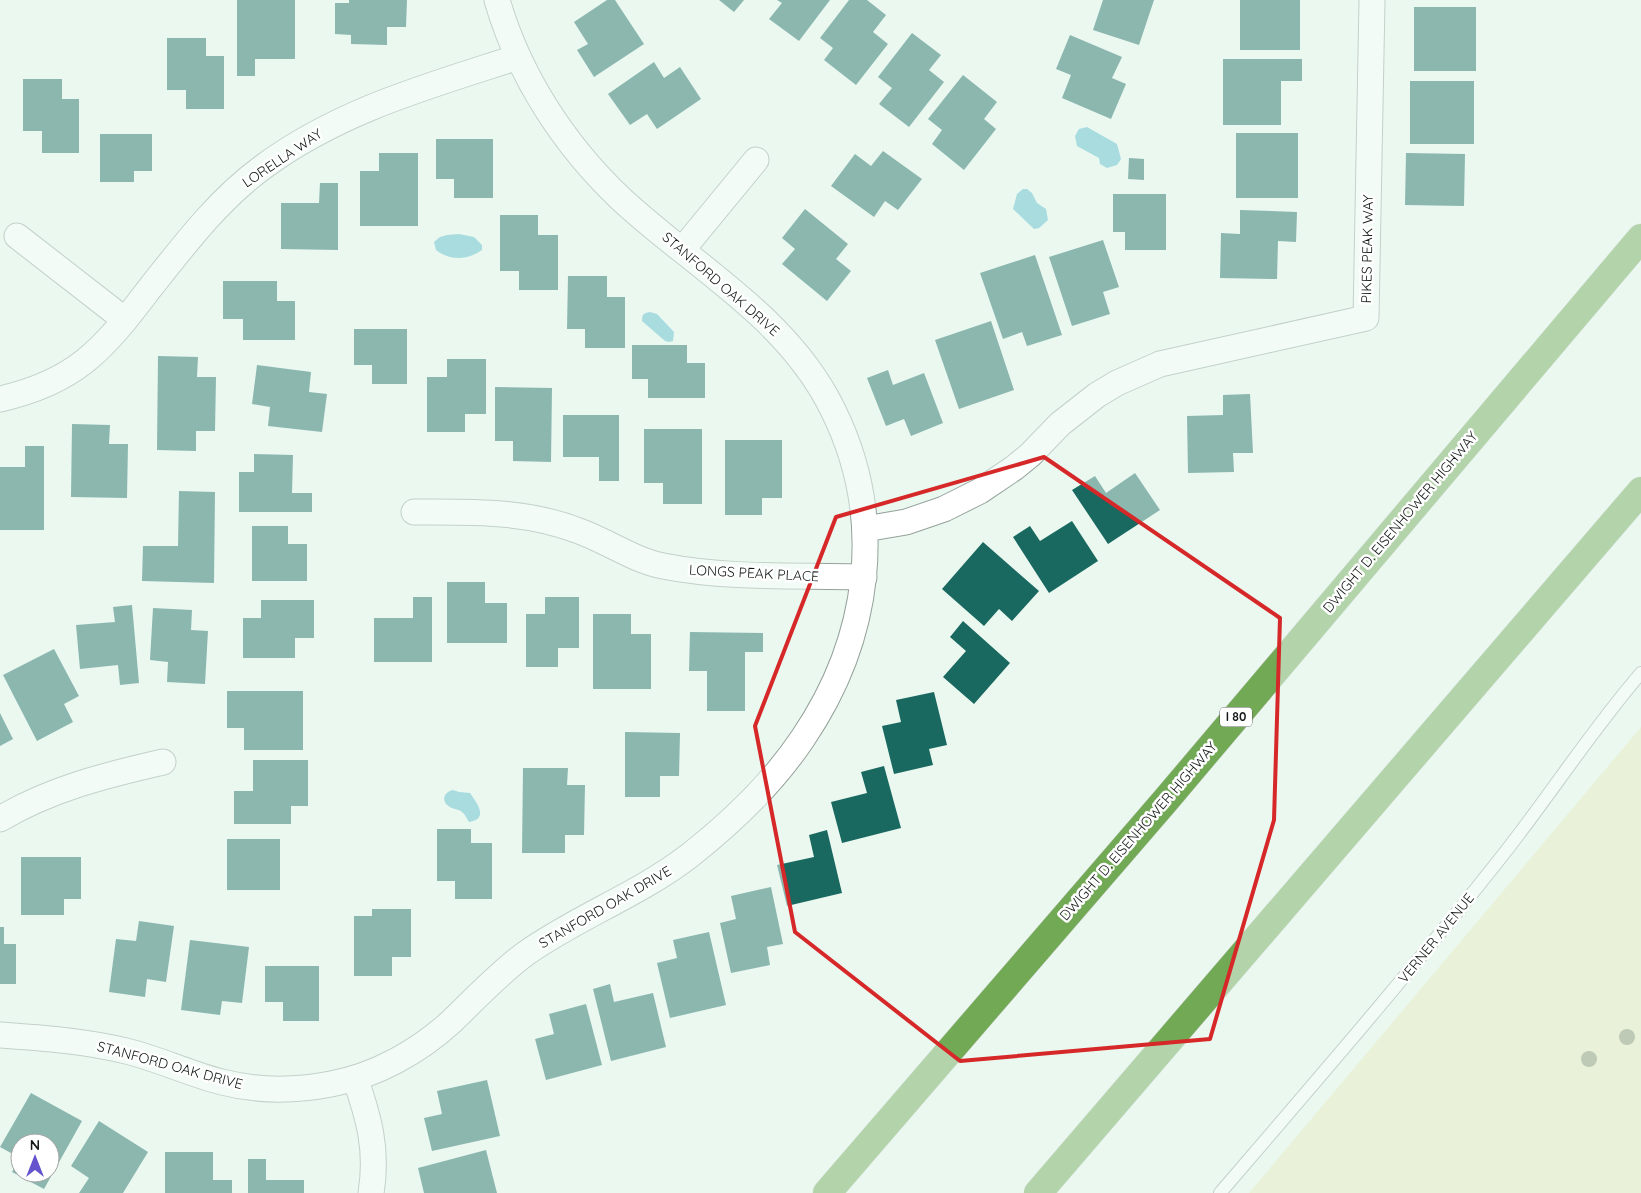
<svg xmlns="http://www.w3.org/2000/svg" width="1641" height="1193" font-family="Quicksand,sans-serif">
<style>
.green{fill:#e8ebbb}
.water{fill:#59bacb}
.building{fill:#196961;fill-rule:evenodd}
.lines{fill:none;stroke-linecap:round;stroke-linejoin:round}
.lane-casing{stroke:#94a29a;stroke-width:14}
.street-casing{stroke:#94a29a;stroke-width:27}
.highway-casing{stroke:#d5d6d5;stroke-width:29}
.lane{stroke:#fff;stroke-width:12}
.street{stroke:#fff;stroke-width:25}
.highway{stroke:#72a955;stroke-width:28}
.tree{fill:#8a926e}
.marked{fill:none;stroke:#d62828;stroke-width:4;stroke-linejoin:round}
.labels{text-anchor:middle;stroke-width:5;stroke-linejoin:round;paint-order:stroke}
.shield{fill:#fff;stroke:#5b5f5d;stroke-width:1}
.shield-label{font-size:12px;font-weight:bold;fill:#151a17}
.street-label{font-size:14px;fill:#151a17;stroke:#fff}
</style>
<rect width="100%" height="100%" fill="#eaf8f0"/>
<polygon class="green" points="1641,727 1641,1193 1249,1193"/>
<g class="water">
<polygon points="1087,127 1117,144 1121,159 1117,165 1107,168 1100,164 1099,158 1077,146 1075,136 1079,129"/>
<polygon points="1023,189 1027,189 1032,193 1037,203 1046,209 1048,220 1039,228 1034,229 1013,209 1017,194"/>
<path d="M459 234 474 237 482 245V250C468 260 450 261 436 250L434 242 440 237 447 235Z"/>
<path d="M650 312 657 314 674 332 673 341 669 342 665 341 642 321C642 314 644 313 650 312Z"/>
<path d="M453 790 459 792 470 793C476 802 490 819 469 822 467 819 465 814 462 812 459 809 453 809 450 807 440 801 444 792 453 790Z"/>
</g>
<g class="building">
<polygon points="237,0 295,0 295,59 255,59 255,76 237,76"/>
<polygon points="349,0 407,0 406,27 387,27 387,45 351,44 351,35 335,34 335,3 349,3"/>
<polygon points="607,0 615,0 644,44 594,77 577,50 588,44 574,22"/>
<polygon points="719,0 744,0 734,12"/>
<polygon points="777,0 830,0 799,41 769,19 782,3"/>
<polygon points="849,0 867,0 886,15 873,32 888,44 856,85 824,60 833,48 820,38"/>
<polygon points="1103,0 1154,0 1139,45 1093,30"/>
<rect x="1240" y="0" width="60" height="50"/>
<rect x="1414" y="7" width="62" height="64"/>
<polygon points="912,33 941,55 929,70 944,82 909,127 879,104 892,88 878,77"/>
<polygon points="1070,35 1122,57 1112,78 1126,84 1111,119 1062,98 1071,75 1056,69"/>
<polygon points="167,38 206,38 206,56 224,56 224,109 186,109 186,90 167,90"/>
<polygon points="1223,59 1302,59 1302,81 1281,81 1281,125 1223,125"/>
<polygon points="654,62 664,78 680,67 701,99 657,129 647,114 630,125 608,94"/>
<polygon points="963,75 997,102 984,119 996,129 964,170 932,144 942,130 928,119"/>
<polygon points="23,79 62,79 62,99 79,99 79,153 42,153 42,131 23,131"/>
<rect x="1410" y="81" width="64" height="63"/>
<rect x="1236" y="133" width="62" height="65"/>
<polygon points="100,134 152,134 152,171 134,171 134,182 100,182"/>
<polygon points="436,139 493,139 493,198 454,198 454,179 436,179"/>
<polygon points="883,151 922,179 898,210 885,201 874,217 831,186 855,154 871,166"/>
<polygon points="379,153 418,153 418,226 360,226 360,171 379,171"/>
<polygon points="1406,153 1465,154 1464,206 1405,205"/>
<polygon points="1129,158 1144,159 1144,180 1128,179"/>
<polygon points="320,183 338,183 338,250 281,249 281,203 319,203"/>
<polygon points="1113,194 1166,194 1166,250 1125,250 1125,232 1113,232"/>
<polygon points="805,209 848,244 836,259 851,271 827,301 782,264 795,249 782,238"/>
<polygon points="1240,210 1297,212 1296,242 1278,241 1277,279 1220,278 1221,233 1240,234"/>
<polygon points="500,215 538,215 538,235 558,235 558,290 519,290 519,271 500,271"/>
<polygon points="1103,240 1119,287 1103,292 1110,314 1072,326 1049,257"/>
<polygon points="1035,255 1062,335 1027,346 1022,332 1003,339 980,273"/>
<polygon points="568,276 607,276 607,297 625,297 625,348 585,348 585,329 567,329"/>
<polygon points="223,281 277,281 277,301 295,301 295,340 243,340 243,319 223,319"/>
<polygon points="991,321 1014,390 959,409 935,340"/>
<polygon points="354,329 407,329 407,384 372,384 372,365 354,365"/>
<polygon points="632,345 687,345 687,363 705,363 705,398 648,398 648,379 632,379"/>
<polygon points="158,356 198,357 197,377 216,377 215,431 196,431 196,451 157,450"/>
<polygon points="447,359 486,359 486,414 465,414 465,432 427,432 427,377 447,377"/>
<polygon points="257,365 311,372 309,392 327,394 322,432 268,426 270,407 252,404"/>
<polygon points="888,370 893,385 924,373 943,423 911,436 904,419 886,426 867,378"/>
<polygon points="495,387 552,388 551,462 513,461 513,441 495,441"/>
<polygon points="1250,394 1253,453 1233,453 1234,472 1188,473 1187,416 1223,415 1223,395"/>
<polygon points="563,415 619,415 619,481 599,481 599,457 563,457"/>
<polygon points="72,424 110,425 109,444 128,444 127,498 71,497"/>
<polygon points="644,429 702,429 702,504 663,504 663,483 644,483"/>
<polygon points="725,440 782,440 782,498 762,498 762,515 725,515"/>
<polygon points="25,446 44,446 44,530 0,530 0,467 25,467"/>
<polygon points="254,454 293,455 292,493 312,493 312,512 239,512 239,472 254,472"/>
<polygon points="1135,473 1160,510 1108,544 1072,490 1095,476 1106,493"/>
<polygon points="179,491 215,492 214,583 142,581 143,546 178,546"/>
<polygon points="1072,521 1098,561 1049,593 1013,537 1030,526 1040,541"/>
<polygon points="252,526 288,526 288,544 307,544 307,581 252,581"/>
<polygon points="983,542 1039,591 1012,621 999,609 984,626 942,589"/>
<polygon points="447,582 485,582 485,603 507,603 507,643 447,643"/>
<polygon points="413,597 432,597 432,662 374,662 374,618 413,618"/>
<polygon points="545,597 579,597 579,648 558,648 558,667 526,667 526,614 545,614"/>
<polygon points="261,600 314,600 314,638 295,638 295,658 243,658 243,618 261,618"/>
<polygon points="132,605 139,683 120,685 118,665 80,669 76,625 115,622 113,607"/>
<polygon points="153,608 192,610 191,630 208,631 205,684 167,682 168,662 150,660"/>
<polygon points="593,614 631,614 631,634 651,634 651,689 593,689"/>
<polygon points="963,621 1010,663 974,704 943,677 966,651 950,637"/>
<polygon points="690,632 763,633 763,652 745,652 745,711 707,711 707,671 689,671"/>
<polygon points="54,649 79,696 64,704 73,722 37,741 3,675"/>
<polygon points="227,691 303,691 303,750 244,750 244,728 227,728"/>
<polygon points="934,692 947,745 929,749 933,765 894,774 882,726 901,722 896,700"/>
<polygon points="0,713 13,739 0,746"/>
<polygon points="625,732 680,733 679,776 660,776 660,797 625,797"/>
<polygon points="253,760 308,760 308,806 291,806 291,824 234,824 234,791 253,791"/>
<polygon points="884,766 901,828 842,843 831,802 867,793 861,772"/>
<polygon points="523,768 568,768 567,785 585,785 584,835 565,835 565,853 522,853"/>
<polygon points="437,829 471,829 471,843 492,843 492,899 455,899 455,881 437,881"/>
<polygon points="827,830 842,893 787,906 777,865 814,857 809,835"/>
<rect x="227" y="839" width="53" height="51"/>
<polygon points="21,857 81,857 81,899 64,899 64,915 21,915"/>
<polygon points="771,887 783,944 767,947 770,965 731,973 720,923 736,919 731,896"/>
<polygon points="372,909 411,909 411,957 392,957 392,976 354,976 354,916 372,916"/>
<polygon points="139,921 174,926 166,982 147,979 145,997 109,992 116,939 136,941"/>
<polygon points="0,927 4,927 4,944 16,944 16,984 0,984"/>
<polygon points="709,932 726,1005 670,1018 657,963 677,958 673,940"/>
<polygon points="190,940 249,947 242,1003 222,1001 220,1015 181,1010"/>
<polygon points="265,966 319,966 319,1021 283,1021 283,1002 265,1002"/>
<polygon points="610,984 614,1002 653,993 666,1047 611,1061 593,989"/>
<polygon points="586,1004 602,1065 546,1080 535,1039 554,1034 549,1014"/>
<polygon points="487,1080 500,1136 432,1151 424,1118 442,1114 437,1091"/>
<path d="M31 1093 82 1121 44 1189 12 1172 20 1158 0 1147ZM20 1143H50V1173H20Z"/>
<polygon points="99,1121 148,1152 123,1193 79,1193 89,1178 71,1166"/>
<polygon points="486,1150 497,1193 424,1193 418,1168"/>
<polygon points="165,1152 213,1152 213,1180 232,1180 232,1193 165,1193"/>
<polygon points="248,1159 266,1159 266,1180 304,1180 304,1193 248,1193"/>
</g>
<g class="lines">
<g class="lane-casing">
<path id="lane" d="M1220 1193C1317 1080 1414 968 1506 851 1552 792 1592 730 1641 673"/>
</g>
<g class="street-casing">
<g id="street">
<polyline points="17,236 125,320"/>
<polyline points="682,250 756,160"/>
<path d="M0 399C31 392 60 381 85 361 111 340 130 314 150 288 185 244 218 200 263 167 340 110 429 86 518 57"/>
<path d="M414 512C470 512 526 510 579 531 607 541 633 560 663 566 729 579 798 575 864 577"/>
<polyline points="865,529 906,522 944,509 980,491 1014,468 1030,455 1060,424 1097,395 1117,383 1160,364 1366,318 1372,0"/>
<path d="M0 819C50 789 106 775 163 762"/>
<path d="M0 1035C43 1038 85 1041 126 1051 159 1059 190 1074 222 1082 257 1091 295 1091 331 1084 375 1076 418 1052 451 1022 475 999 498 974 525 954 577 917 638 895 689 856 731 823 773 783 803 738 870 639 887 519 833 410 788 317 694 267 621 199 564 145 519 76 497 0"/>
<path d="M355 1078C369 1118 378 1150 371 1193"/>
</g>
</g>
<g class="highway-casing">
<g id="highway">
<polyline points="827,1193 1165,801 1641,238"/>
<polyline points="1038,1193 1641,491"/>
</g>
</g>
<use href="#lane" class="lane"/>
<use href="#street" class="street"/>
<use href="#highway" class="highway"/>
</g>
<g class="tree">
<circle cx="1627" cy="1037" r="8"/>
<circle cx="1589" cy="1059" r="8"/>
</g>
<path d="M0 0H1641V1193H0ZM1044 457 1280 618 1274 820 1210 1039 960 1061 795 932 755 726 836 517Z" fill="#eaf8f0" fill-opacity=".55" fill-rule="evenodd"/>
<path class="marked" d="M1044 457 1280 618 1274 820 1210 1039 960 1061 795 932 755 726 836 517Z"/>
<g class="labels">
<rect class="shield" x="1220" y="707.5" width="32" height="19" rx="4"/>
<g class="shield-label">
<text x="1236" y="721">I 80</text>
</g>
<g class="street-label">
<text transform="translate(282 158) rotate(-34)" y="5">LORELLA WAY</text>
<text transform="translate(1367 249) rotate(-89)" y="5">PIKES PEAK WAY</text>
<text transform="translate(721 284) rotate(41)" y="5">STANFORD OAK DRIVE</text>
<text transform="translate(1400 522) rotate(-50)" y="5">DWIGHT D. EISENHOWER HIGHWAY</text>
<text transform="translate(754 573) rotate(3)" y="5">LONGS PEAK PLACE</text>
<text transform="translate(1138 831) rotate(-49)" y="5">DWIGHT D. EISENHOWER HIGHWAY</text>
<text transform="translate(605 907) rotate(-30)" y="5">STANFORD OAK DRIVE</text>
<text transform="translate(1436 938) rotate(-51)" y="5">VERNER AVENUE</text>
<text transform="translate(170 1065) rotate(15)" y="5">STANFORD OAK DRIVE</text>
</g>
</g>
<g transform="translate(35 1158)"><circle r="24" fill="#ffffff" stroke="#a1a3a2"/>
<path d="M0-4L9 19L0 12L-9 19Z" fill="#6353cc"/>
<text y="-8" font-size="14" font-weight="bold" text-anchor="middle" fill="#151a17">N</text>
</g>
</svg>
